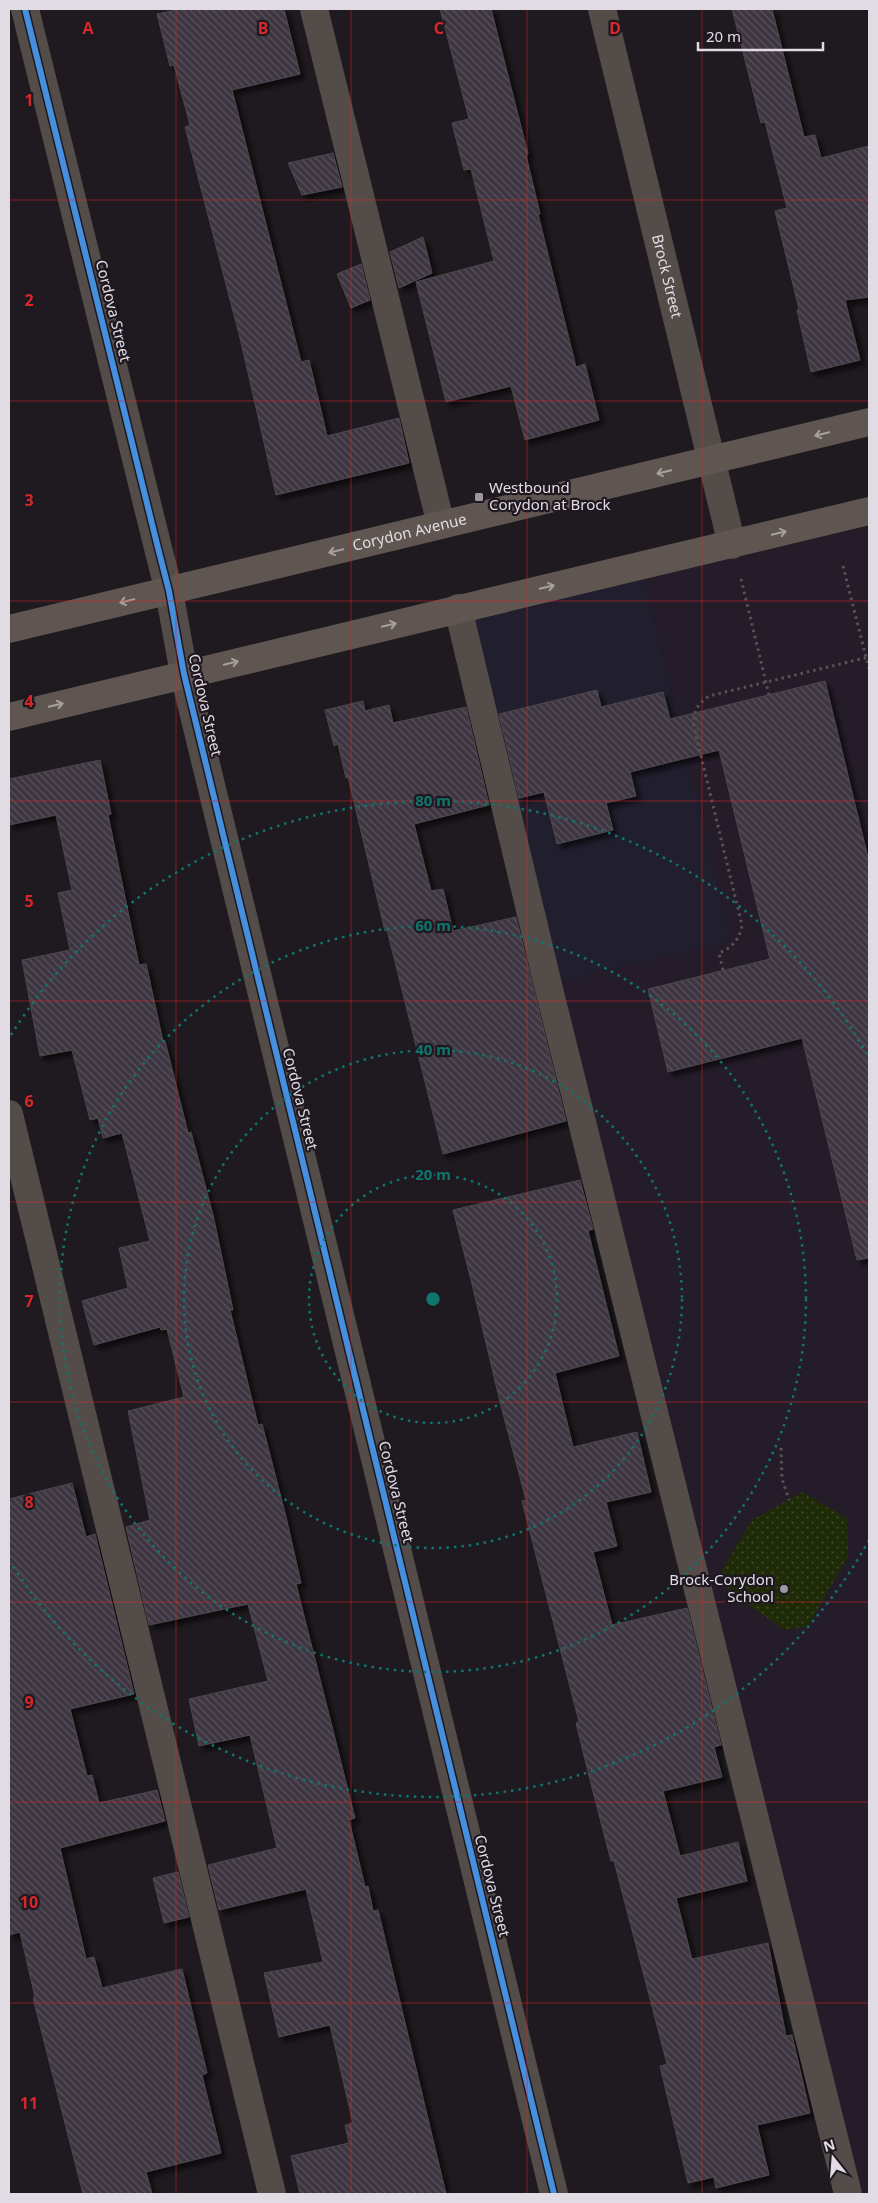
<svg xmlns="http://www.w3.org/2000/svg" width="878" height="2203" font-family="'Noto Sans',sans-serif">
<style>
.commercial{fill:#211e2d}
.built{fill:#251c29}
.park{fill:url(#park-dots)}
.building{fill:url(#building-back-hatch);stroke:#4b484c;filter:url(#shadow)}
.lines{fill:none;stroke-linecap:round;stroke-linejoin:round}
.path{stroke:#595251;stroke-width:3;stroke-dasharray:2.5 4;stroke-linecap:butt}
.minor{stroke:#544c49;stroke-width:28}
.major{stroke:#5f5651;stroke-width:28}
.cycleway-casing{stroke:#1f1821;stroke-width:9}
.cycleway{stroke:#468fdf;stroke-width:6}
.oneway{stroke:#a6a0a1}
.grid{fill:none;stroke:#d62828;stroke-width:1;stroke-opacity:0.55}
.ring{fill:none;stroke:#0f766e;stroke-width:2.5;stroke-dasharray:2.5 5}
.poi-dot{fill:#9d989e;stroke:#1f1821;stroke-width:2}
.labels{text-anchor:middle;stroke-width:4.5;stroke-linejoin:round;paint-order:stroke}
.street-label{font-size:15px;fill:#e1dce3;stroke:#1f1821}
.poi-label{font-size:15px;fill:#e1dce3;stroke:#1f1821;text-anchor:start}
.grid-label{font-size:16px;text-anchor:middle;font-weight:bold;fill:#d62828;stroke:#1f1821;stroke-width:4.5;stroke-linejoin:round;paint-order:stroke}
.centre{fill:#0f766e;stroke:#1f1821;stroke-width:2.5}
.ring-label{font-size:15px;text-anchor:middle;font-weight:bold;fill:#0f766e;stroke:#1f1821;stroke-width:4.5;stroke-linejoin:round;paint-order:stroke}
</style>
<defs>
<pattern id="park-dots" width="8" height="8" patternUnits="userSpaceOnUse" patternTransform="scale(1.25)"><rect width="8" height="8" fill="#1f2b07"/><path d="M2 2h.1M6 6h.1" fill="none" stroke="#3f492b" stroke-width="1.8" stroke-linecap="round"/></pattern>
<pattern id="building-back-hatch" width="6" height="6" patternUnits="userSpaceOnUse" patternTransform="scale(1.25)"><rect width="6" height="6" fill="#3e3641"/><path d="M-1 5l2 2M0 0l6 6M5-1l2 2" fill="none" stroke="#5a525c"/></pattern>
<filter id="shadow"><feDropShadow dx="4.5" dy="4.5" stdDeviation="2.5" flood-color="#0009"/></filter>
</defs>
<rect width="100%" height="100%" fill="#1e1a1f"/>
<polygon class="commercial" points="641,565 731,941 548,985 458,608"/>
<polygon class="built" points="869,511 869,2194 848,2194 548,985 731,941 641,565"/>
<polygon class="park" points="802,1492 847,1518 848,1556 808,1626 785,1630 730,1593 722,1570 752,1520"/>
<g class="building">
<polygon points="180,9 284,9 300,74 232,90 301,362 309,360 327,436 399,418 409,463 276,495 240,338 185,127 190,125 174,65 170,66 157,14"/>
<polygon points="440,9 491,9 528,154 526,155 540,214 538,214 576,367 585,364 599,420 525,440 511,386 446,402 416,282 494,261 471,169 464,170 452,123 469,119"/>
<polygon points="732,9 772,9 804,137 815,135 821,158 869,146 869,297 845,300 860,360 811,372 797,310 799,309 775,211 787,208 765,122 761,123"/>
<polygon points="333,153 342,187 302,195 288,163"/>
<polygon points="423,237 432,273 399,288 390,252"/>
<polygon points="361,264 370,300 351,308 337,274"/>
<polygon points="825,681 869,862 869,1258 857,1260 802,1038 668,1072 648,989 770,959 719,750 630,772 636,796 606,803 613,830 557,844 544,792 519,798 499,714 597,690 601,707 663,692 670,719"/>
<polygon points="363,701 365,711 389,705 393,723 466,707 489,805 414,824 431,891 443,889 453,931 516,917 566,1121 443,1154 387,930 385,931 348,777 346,778 338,744 334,746 325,710"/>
<polygon points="100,760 111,814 108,815 139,965 146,964 163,1041 165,1041 188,1133 191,1132 213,1215 233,1310 230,1310 258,1425 262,1424 286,1517 301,1583 296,1584 355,1818 349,1820 365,1887 368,1886 373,1911 378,1910 446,2194 300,2194 291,2156 349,2143 345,2125 353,2123 330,2025 279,2037 264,1973 323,1962 306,1889 219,1910 208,1865 277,1848 250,1735 199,1746 189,1699 268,1681 248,1604 149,1625 126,1527 150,1520 128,1411 184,1397 167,1329 161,1330 160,1327 94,1345 82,1301 128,1288 119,1248 150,1241 122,1133 103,1138 98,1118 90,1120 72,1050 40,1056 22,960 70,950 58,893 72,890 56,815 9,825 9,779"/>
<polygon points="580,1180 593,1229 588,1231 619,1356 555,1373 573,1447 637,1432 651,1492 606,1502 617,1546 593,1552 612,1625 687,1608 721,1745 714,1747 722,1777 663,1791 680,1856 738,1842 747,1881 676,1898 692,1959 768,1943 786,2036 792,2035 810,2113 757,2125 769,2175 716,2188 714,2177 688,2183 660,2066 667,2064 614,1861 611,1861 587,1768 576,1723 579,1722 522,1501 526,1500 501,1406 471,1280 453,1210"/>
<polygon points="72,1483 86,1537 95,1534 134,1694 70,1709 87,1776 92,1775 99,1803 157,1790 165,1821 60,1848 86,1959 94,1957 102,1988 182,1969 207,2073 202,2075 221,2153 146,2172 152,2194 83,2194 33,1998 35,1997 20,1932 9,1935 9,1499"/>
<polygon points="178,1872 189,1917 164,1923 153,1878"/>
</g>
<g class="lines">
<g class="path">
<polyline points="843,566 869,669"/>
<polyline points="741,579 769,695"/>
<path d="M723 970 719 953C732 948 740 939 742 925L694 727C693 712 697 704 709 696L869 657"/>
<polyline points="781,1448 782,1479 789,1500"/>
</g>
<g class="minor">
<polyline points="25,9 158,548 169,591 184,674 554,2194"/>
<polyline points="314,9 441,525"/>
<path id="s1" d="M602 9 732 545"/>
<polyline points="458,608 548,985 848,2194"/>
<polyline points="9,1114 272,2194"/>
</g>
<g class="major">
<path id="s2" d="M9 629 869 422"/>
<polyline points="9,717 869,511"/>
</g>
<g class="cycleway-casing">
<polyline id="cycleway" points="25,9 158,548 169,591 184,674 554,2194"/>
</g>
<use href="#cycleway" class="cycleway"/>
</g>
<defs><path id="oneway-shaft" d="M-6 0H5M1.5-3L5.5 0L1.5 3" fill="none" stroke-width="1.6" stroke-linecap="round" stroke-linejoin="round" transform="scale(1.25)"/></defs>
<g class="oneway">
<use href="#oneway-shaft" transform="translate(822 434) rotate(166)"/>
<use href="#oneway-shaft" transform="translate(664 472) rotate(166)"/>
<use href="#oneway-shaft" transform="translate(779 533) rotate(-14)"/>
<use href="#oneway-shaft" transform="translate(336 551) rotate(167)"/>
<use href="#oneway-shaft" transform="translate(547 587) rotate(-13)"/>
<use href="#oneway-shaft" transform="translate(127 601) rotate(167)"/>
<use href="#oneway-shaft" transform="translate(389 625) rotate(-13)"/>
<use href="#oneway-shaft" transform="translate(231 663) rotate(-14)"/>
<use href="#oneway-shaft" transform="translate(56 705) rotate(-14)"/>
</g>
<path class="grid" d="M176 9V2194M351 9V2194M527 9V2194M702 9V2194M9 200H869M9 401H869M9 601H869M9 801H869M9 1001H869M9 1202H869M9 1402H869M9 1602H869M9 1802H869M9 2003H869"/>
<g class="ring">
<circle cx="433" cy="1299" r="124"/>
<circle cx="433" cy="1299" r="249"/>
<circle cx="433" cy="1299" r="373"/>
<path d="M869 1540A498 498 0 0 1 11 1563M11 1035A498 498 0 0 1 869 1058"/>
</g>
<g class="poi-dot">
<rect x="474" y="492" width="10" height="10" rx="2.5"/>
<circle cx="784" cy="1589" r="5"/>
</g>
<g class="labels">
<g class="street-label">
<text dy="5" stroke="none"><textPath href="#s1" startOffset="275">Brock Street</textPath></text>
<text transform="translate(113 311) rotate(76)" y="5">Cordova Street</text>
<text dy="5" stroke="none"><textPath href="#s2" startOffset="412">Corydon Avenue</textPath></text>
<text transform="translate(205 705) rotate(77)" y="5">Cordova Street</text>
<text transform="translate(300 1099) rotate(76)" y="5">Cordova Street</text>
<text transform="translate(396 1492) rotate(76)" y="5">Cordova Street</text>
<text transform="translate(492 1886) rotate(76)" y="5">Cordova Street</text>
</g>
<g class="poi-label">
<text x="489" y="493">Westbound<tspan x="489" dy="17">Corydon at Brock</tspan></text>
<text x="774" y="1585" text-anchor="end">Brock-Corydon<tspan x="774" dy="17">School</tspan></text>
</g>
</g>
<g class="grid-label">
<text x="88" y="34">A</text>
<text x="263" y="34">B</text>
<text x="439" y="34">C</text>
<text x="615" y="34">D</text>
<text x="29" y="106">1</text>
<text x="29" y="306">2</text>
<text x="29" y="506">3</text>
<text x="29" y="707">4</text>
<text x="29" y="907">5</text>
<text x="29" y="1107">6</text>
<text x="29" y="1307">7</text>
<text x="29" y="1508">8</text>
<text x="29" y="1708">9</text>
<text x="29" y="1908">10</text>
<text x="29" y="2109">11</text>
</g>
<circle cx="433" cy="1299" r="8" class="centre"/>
<g class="ring-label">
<text x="433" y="806">80 m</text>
<text x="433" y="931">60 m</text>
<text x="433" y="1055">40 m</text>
<text x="433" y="1180">20 m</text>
</g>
<rect width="878" height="2203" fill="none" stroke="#e1dce3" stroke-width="20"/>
<g transform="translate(833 2158) rotate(343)" stroke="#1f1821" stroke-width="4" paint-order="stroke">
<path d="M0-4L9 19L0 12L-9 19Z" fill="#e1dce3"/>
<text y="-8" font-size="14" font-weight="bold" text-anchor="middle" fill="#e1dce3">N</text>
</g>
<path d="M698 42v8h125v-8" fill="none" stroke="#e1dce3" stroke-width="2.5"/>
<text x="706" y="42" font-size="15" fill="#e1dce3" stroke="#1f1821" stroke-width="4" paint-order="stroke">20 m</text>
</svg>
